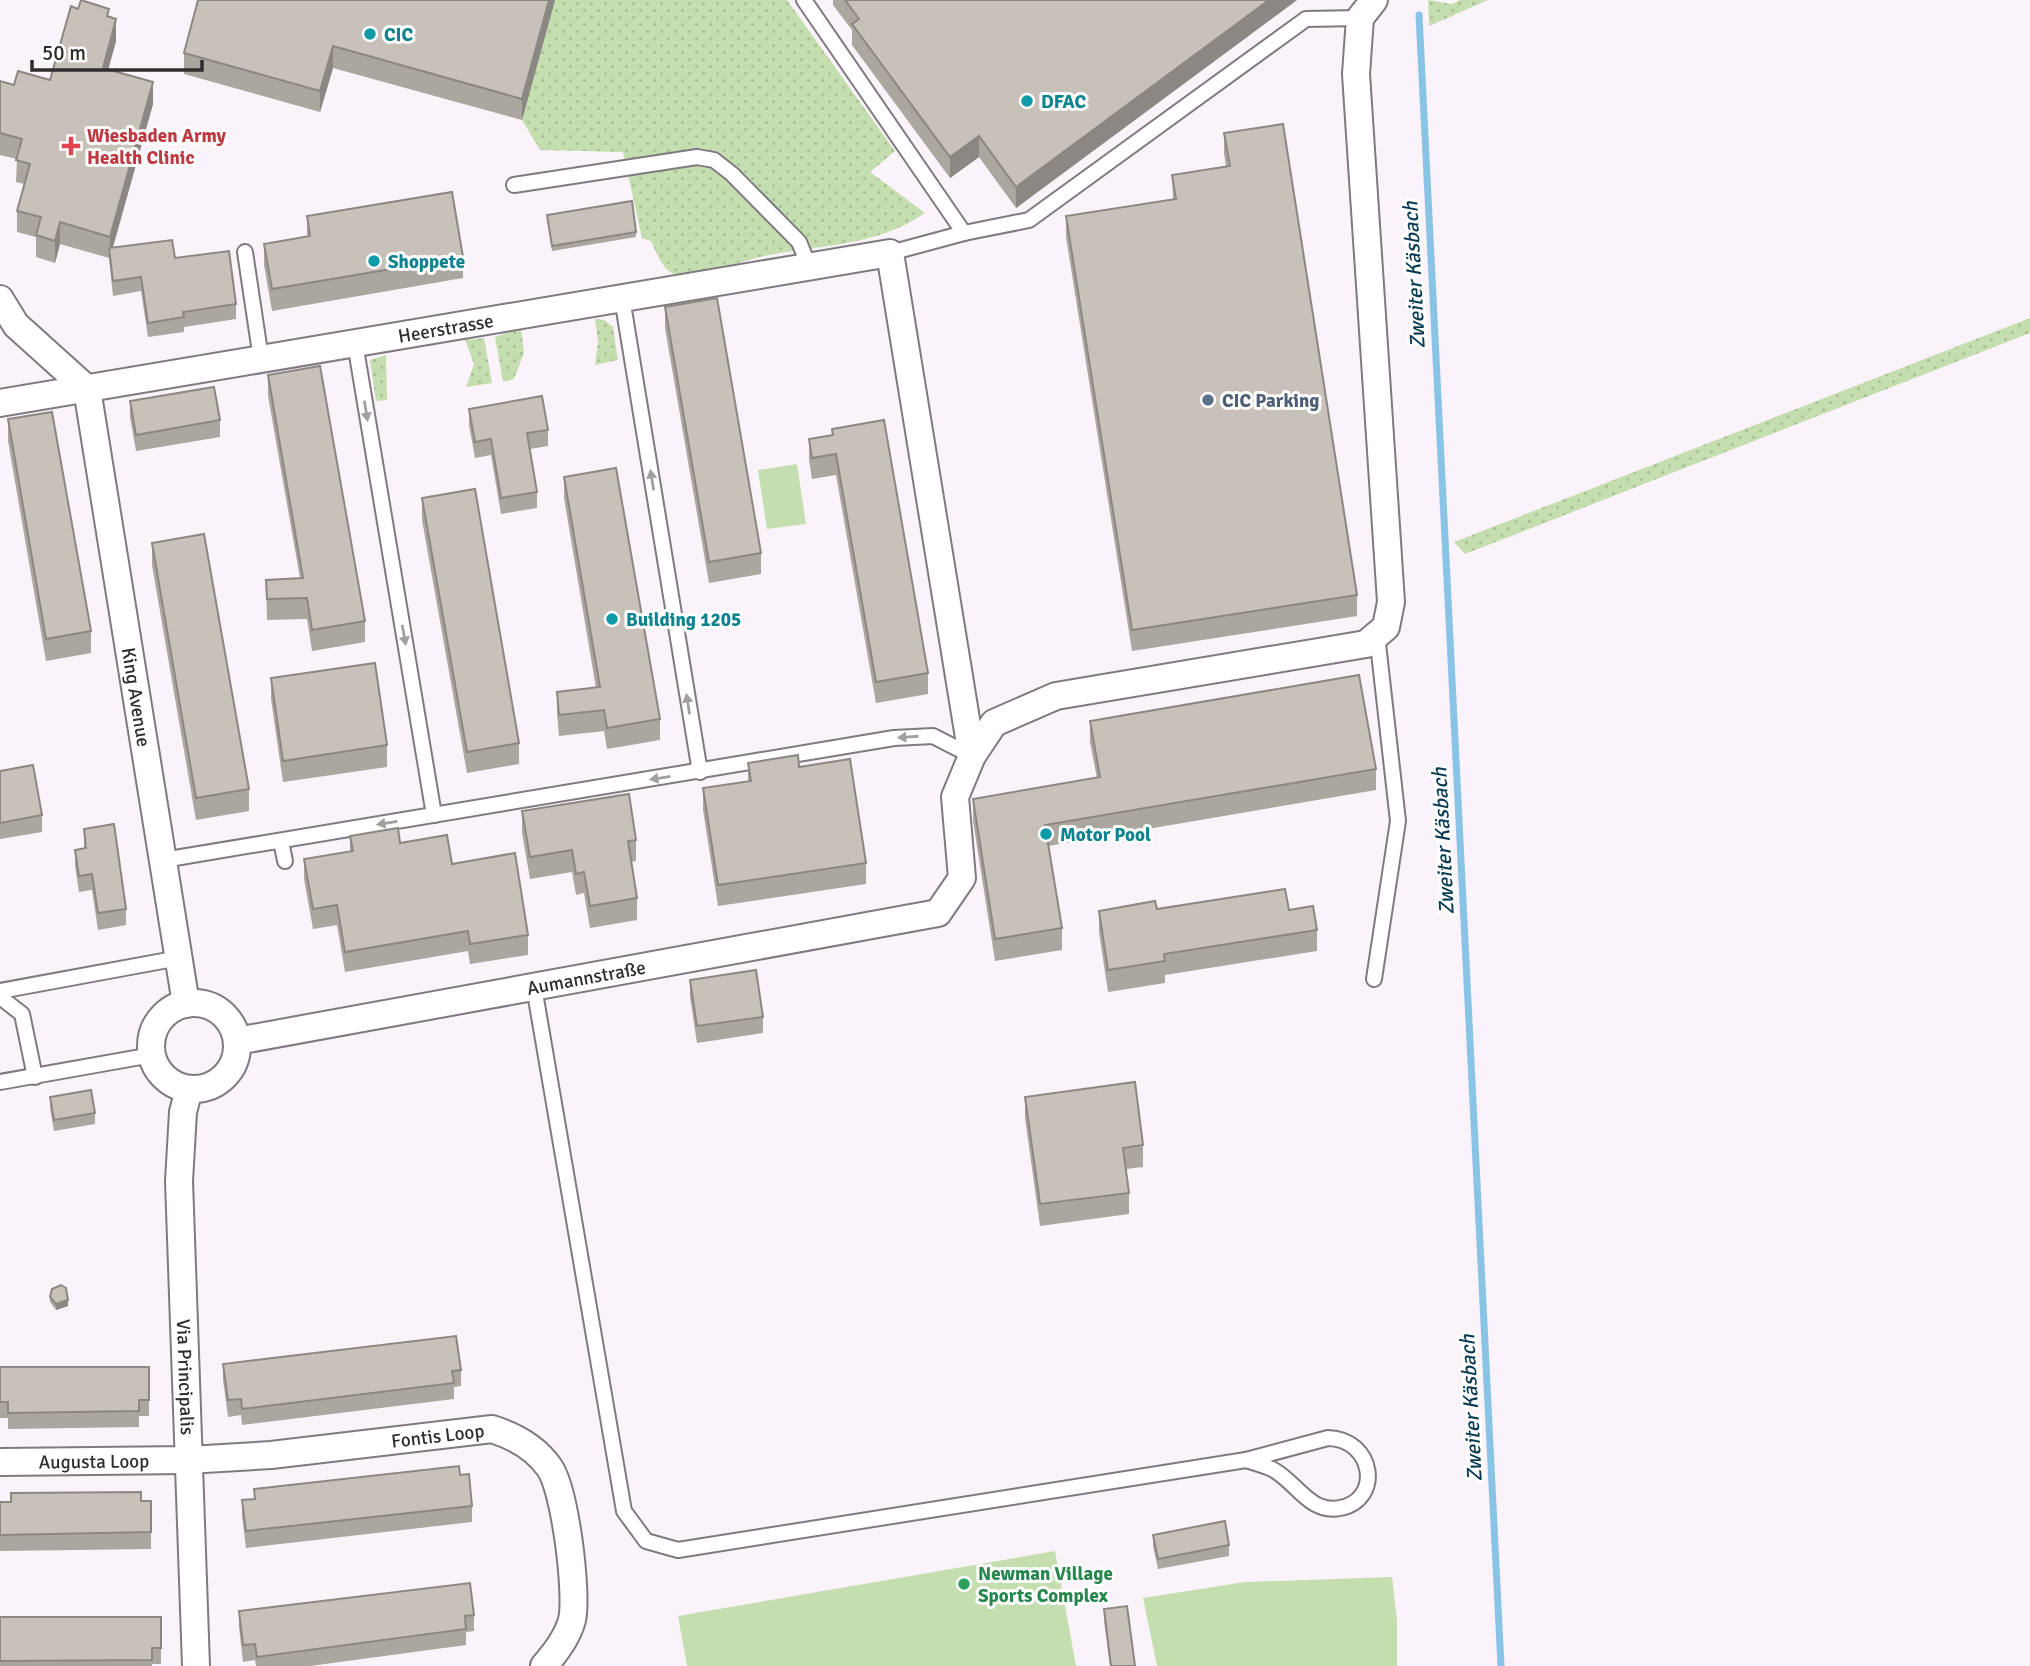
<svg xmlns="http://www.w3.org/2000/svg" width="2030" height="1666" font-family="Signika,sans-serif">
<style>
.grass{fill:url(#grass-dots)}
.pitch{fill:#c5deaf}
.lines{fill:none;stroke-linecap:round;stroke-linejoin:round}
.stream{stroke:#89c4e7;stroke-width:7}
.service-casing{stroke:#807980;stroke-width:18}
.minor-casing{stroke:#807980;stroke-width:30}
.service{stroke:#fff;stroke-width:14}
.minor{stroke:#fff;stroke-width:26}
.wall{fill:#aba69f}
.shaded-wall{fill:#8b8782}
.building{fill:#c7c1b9;stroke:#8b8782;stroke-width:2}
.oneway{fill:#a1a0a1}
.culture-dot{fill:#0f9aa8;stroke:#fff;stroke-width:2.5}
.health-dot{fill:#e0444e;stroke:#fff;stroke-width:2.5}
.service-dot{fill:#5c6f8a;stroke:#fff;stroke-width:2.5}
.leisure-dot{fill:#2e9e5b;stroke:#fff;stroke-width:2.5}
.labels{text-anchor:middle;stroke-width:6;stroke-linejoin:round;paint-order:stroke}
.culture-label{font-size:19px;font-weight:bold;fill:#0d838f;stroke:#fff;text-anchor:start}
.health-label{font-size:19px;font-weight:bold;fill:#be3a42;stroke:#fff;text-anchor:start}
.street-label{font-size:19px;fill:#2f2c2f;stroke:#fff}
.service-label{font-size:19px;font-weight:bold;fill:#4e5e75;stroke:#fff;text-anchor:start}
.leisure-label{font-size:19px;font-weight:bold;fill:#27864d;stroke:#fff;text-anchor:start}
.water-label{font-size:21px;font-style:italic;fill:#073a51;stroke:#fff}
</style>
<defs>
<pattern id="grass-dots" width="8" height="8" patternUnits="userSpaceOnUse" patternTransform="scale(1.75)"><rect width="8" height="8" fill="#c5deaf"/><path d="M2 2h.1M6 6h.1" fill="none" stroke="#aabf97" stroke-width="1.8" stroke-linecap="round"/></pattern>
</defs>
<rect width="100%" height="100%" fill="#fbf3fa"/>
<g class="grass">
<path d="M552 0H787L895 151 870 172 925 213C877 247 815 245 760 257 743 261 695 278 681 276 663 274 658 255 651 241L642 238 623 152 540 150 522 120Z"/>
<polygon points="1428,0 1452,4 1460,0 1488,0 1429,26"/>
<polygon points="2030,318 2030,333 1465,554 1454,542"/>
<polygon points="595,319 604,320 613,327 618,360 595,365 598,342"/>
<polygon points="521,328 524,353 514,379 503,382 495,337"/>
<polygon points="484,338 492,383 466,387 474,364 465,340"/>
<polygon points="386,355 387,400 376,401 370,360"/>
</g>
<g class="pitch">
<polygon points="797,464 806,524 767,529 758,470"/>
<polygon points="1055,1551 1076,1666 687,1666 678,1616"/>
<polygon points="1392,1577 1397,1620 1397,1666 1157,1666 1143,1598 1245,1582"/>
</g>
<g class="lines">
<polyline class="stream" points="1419,15 1501,1666"/>
<g class="service-casing">
<g id="service">
<polyline points="804,0 964,233 1029,220 1306,19 1360,18"/>
<polyline points="514,185 697,157 714,160 732,174 799,242 809,266"/>
<polyline points="245,252 261,359"/>
<polyline points="890,253 964,233"/>
<polyline points="622,298 700,772"/>
<polyline points="355,343 434,815"/>
<polyline points="281,841 285,861"/>
<polyline points="163,860 894,738 933,736 972,756"/>
<polyline points="1374,979 1398,821 1377,635"/>
<polyline points="534,987 624,1511 646,1541 678,1550 1246,1460"/>
<polyline points="0,991 179,958"/>
<polyline points="0,997 22,1014 35,1077"/>
<polyline points="0,1082 152,1055"/>
<path d="M1328 1438C1374 1439 1383 1500 1340 1508 1309 1514 1296 1481 1272 1469 1264 1465 1255 1463 1246 1460Z"/>
</g>
</g>
<g class="minor-casing">
<g id="minor">
<path id="s1" d="M0 299 16 325 87 389 186 1004"/>
<path id="s2" d="M0 403 890 253 972 756"/>
<circle cx="194" cy="1046" r="43"/>
<path id="s3" d="M237 1041 938 913 962 878 955 797 972 756 994 723 1056 696 1366 644 1386 627 1391 602 1356 74 1360 18 1374 0"/>
<path id="s4" d="M189 1089 183 1112 179 1181 196 1666"/>
<path id="s5" d="M0 1462 188 1460 271 1455 492 1429C514 1436 535 1447 549 1467 565 1488 578 1594 572 1620 567 1638 555 1653 544 1666"/>
</g>
</g>
<use href="#service" class="service"/>
<use href="#minor" class="minor"/>
</g>
<g class="wall">
<polygon points="555,0 522,120 333,68 320,112 184,74 184,53"/>
<polygon points="833,0 1297,0 1016,208 979,157 950,178 852,45 852,30 833,5"/>
<polygon points="109,17 116,41 108,69 153,104 112,248 175,258 236,304 236,319 184,327 184,332 148,337 141,291 113,296 109,258 60,244 55,263 36,257 36,237 17,232 17,211 24,184 16,182 17,159 0,155 0,81 14,85 50,80"/>
<polygon points="1224,133 1357,595 1357,616 1132,651 1066,237 1066,216 1173,199 1172,175 1226,166 1224,154"/>
<polygon points="547,215 636,232 636,237 552,251"/>
<polygon points="307,216 463,257 463,278 272,311 264,265 264,244 307,236"/>
<polygon points="665,307 761,553 761,574 709,583 665,328"/>
<polygon points="268,375 365,621 365,642 312,651 307,619 267,620 266,580 300,578 268,396"/>
<polygon points="130,401 220,420 220,437 136,451 130,417"/>
<polygon points="469,409 548,430 548,446 530,449 537,492 537,508 501,514 491,455 475,458 469,425"/>
<polygon points="8,419 91,631 91,653 46,661 8,441"/>
<polygon points="832,429 928,673 928,694 876,703 836,475 812,479 809,460 809,439 832,435"/>
<polygon points="564,477 660,719 660,740 607,749 604,731 559,736 557,713 557,692 596,688 564,498"/>
<polygon points="422,498 519,743 519,764 467,773 422,520"/>
<polygon points="152,543 249,789 249,811 196,820 152,565"/>
<polygon points="271,678 387,745 387,767 283,782 271,699"/>
<polygon points="1090,721 1376,769 1376,790 1048,846 1062,928 1062,950 995,961 973,821 973,799 1097,778 1090,742"/>
<polygon points="748,763 866,863 866,884 718,906 703,810 703,788 748,781"/>
<polygon points="0,771 42,815 42,832 0,839"/>
<polygon points="522,811 636,840 636,861 631,862 637,898 637,920 590,928 584,893 576,895 572,872 530,879 522,833"/>
<polygon points="84,829 126,909 126,925 98,930 92,890 79,892 75,866 75,850 84,848"/>
<polygon points="350,836 452,864 528,935 528,955 470,964 468,951 345,972 337,925 313,929 304,879 304,859 350,851"/>
<polygon points="1289,910 1317,930 1317,951 1165,975 1165,983 1108,992 1099,932 1099,911"/>
<polygon points="690,980 763,1017 763,1033 697,1043 690,997"/>
<polygon points="50,1097 95,1113 95,1124 54,1131 50,1108"/>
<polygon points="1025,1097 1143,1145 1143,1167 1126,1169 1129,1193 1129,1214 1040,1226 1025,1118"/>
<polygon points="50,1297 68,1306 56,1310 50,1302"/>
<polygon points="223,1364 461,1370 461,1386 454,1387 454,1399 242,1425 241,1415 228,1417 223,1380"/>
<polygon points="0,1367 149,1367 149,1416 139,1416 139,1427 8,1429 8,1418 0,1418"/>
<polygon points="460,1475 472,1506 472,1522 246,1548 242,1516 242,1500 254,1499 254,1489"/>
<polygon points="151,1501 151,1549 0,1551 0,1502"/>
<polygon points="1153,1535 1229,1545 1229,1556 1158,1569 1153,1546"/>
<polygon points="1104,1609 1135,1666 1110,1666 1104,1620"/>
<polygon points="239,1611 474,1615 474,1631 466,1632 466,1645 310,1666 256,1666 255,1660 243,1662 239,1627"/>
<polygon points="0,1617 161,1617 161,1664 152,1664 152,1666 0,1666"/>
</g>
<g class="shaded-wall">
<polygon points="549,0 555,0 522,120 522,99"/>
<polygon points="1269,0 1297,0 1016,208 1016,187"/>
<polygon points="116,19 116,41 103,89 103,68"/>
<polygon points="333,46 333,68 320,112 320,91"/>
<polygon points="153,82 153,104 110,258 110,237"/>
<polygon points="979,136 979,157 950,178 950,157"/>
<polygon points="60,222 60,244 55,263 55,241"/>
<polygon points="68,1300 68,1306 56,1310 56,1304"/>
</g>
<g class="building">
<polygon points="81,0 109,9 107,16 116,19 103,68 153,82 110,237 60,222 55,241 36,235 41,217 17,211 30,164 16,160 22,139 0,133 0,81 14,85 18,71 50,80 71,6 78,9"/>
<polygon points="198,0 549,0 522,99 333,46 320,91 184,53"/>
<polygon points="845,0 1269,0 1016,187 979,136 950,157 852,24 859,19"/>
<polygon points="1283,124 1357,595 1132,630 1066,216 1176,199 1172,175 1230,166 1224,133"/>
<polygon points="452,192 463,257 272,289 264,244 310,236 307,216"/>
<polygon points="632,201 636,232 552,246 547,215"/>
<polygon points="172,240 175,258 229,251 236,304 183,312 184,317 148,323 141,277 113,281 109,248"/>
<polygon points="717,298 761,553 709,562 665,307"/>
<polygon points="320,366 365,621 312,630 307,598 267,599 266,580 303,578 268,375"/>
<polygon points="214,387 220,420 136,435 130,401"/>
<polygon points="542,396 548,430 527,433 537,492 501,498 491,439 475,442 469,409"/>
<polygon points="52,412 91,631 46,639 8,419"/>
<polygon points="884,420 928,673 876,682 836,454 812,458 809,439 833,435 832,429"/>
<polygon points="616,468 660,719 607,728 604,710 559,715 557,692 600,687 564,477"/>
<polygon points="475,489 519,743 467,752 422,498"/>
<polygon points="204,534 249,789 196,798 152,543"/>
<polygon points="375,663 387,745 283,761 271,678"/>
<polygon points="1359,675 1376,769 1045,825 1062,928 995,939 973,799 1100,777 1090,721"/>
<polygon points="798,755 799,767 850,759 866,863 718,885 703,788 751,781 748,763"/>
<polygon points="33,765 42,815 0,823 0,771"/>
<polygon points="629,794 636,840 628,841 637,898 590,906 584,872 576,874 572,850 530,857 522,811"/>
<polygon points="114,824 126,909 98,913 92,874 79,876 75,850 86,848 84,829"/>
<polygon points="398,828 400,843 447,835 452,864 515,853 528,935 470,944 468,931 345,952 337,905 313,909 304,859 353,851 350,836"/>
<polygon points="1285,889 1289,910 1313,906 1317,930 1164,954 1165,961 1108,970 1099,911 1155,901 1157,909"/>
<polygon points="756,970 763,1017 697,1026 690,980"/>
<polygon points="1135,1082 1143,1145 1123,1148 1129,1193 1040,1204 1025,1097"/>
<polygon points="91,1090 95,1113 54,1120 50,1097"/>
<polygon points="61,1285 66,1288 68,1300 56,1304 50,1297 52,1289"/>
<polygon points="456,1336 461,1370 452,1371 454,1383 242,1409 241,1399 228,1400 223,1364"/>
<polygon points="0,1367 149,1367 149,1400 139,1400 139,1411 8,1413 8,1402 0,1402"/>
<polygon points="459,1466 460,1475 469,1474 472,1506 246,1531 242,1500 255,1499 254,1489"/>
<polygon points="141,1492 141,1501 151,1501 151,1532 0,1535 0,1502 11,1502 11,1493"/>
<polygon points="1225,1521 1229,1545 1158,1559 1153,1535"/>
<polygon points="470,1583 474,1615 465,1616 466,1629 257,1657 255,1644 243,1645 239,1611"/>
<polygon points="1127,1606 1135,1666 1111,1666 1104,1609"/>
<polygon points="0,1617 161,1617 161,1648 152,1648 152,1660 0,1661"/>
</g>
<defs><path id="oneway-solid" d="M-6-.8H1V-3.2L6.5 0L1 3.2V.8H-6Z" transform="scale(1.75)"/></defs>
<g class="oneway">
<use href="#oneway-solid" transform="translate(366 411) rotate(81)"/>
<use href="#oneway-solid" transform="translate(652 480) rotate(-99)"/>
<use href="#oneway-solid" transform="translate(404 635) rotate(80)"/>
<use href="#oneway-solid" transform="translate(688 704) rotate(-99)"/>
<use href="#oneway-solid" transform="translate(908 737) rotate(176)"/>
<use href="#oneway-solid" transform="translate(660 778) rotate(171)"/>
<use href="#oneway-solid" transform="translate(387 823) rotate(171)"/>
</g>
<g class="culture-dot">
<circle cx="370" cy="34" r="7"/>
<circle cx="1027" cy="101" r="7"/>
<circle cx="374" cy="261" r="7"/>
<circle cx="612" cy="619" r="7"/>
<circle cx="1046" cy="834" r="7"/>
</g>
<path class="health-dot" d="M67.5 135.5h7v7h7v7h-7v7h-7v-7h-7v-7h7z"/>
<circle class="service-dot" cx="1208" cy="400" r="7"/>
<circle class="leisure-dot" cx="964" cy="1584" r="7"/>
<g class="labels">
<g class="culture-label">
<text x="384" y="41">CIC</text>
<text x="1041" y="108">DFAC</text>
<text x="388" y="268">Shoppete</text>
<text x="626" y="626">Building 1205</text>
<text x="1060" y="841">Motor Pool</text>
</g>
<g class="health-label">
<text x="87" y="142">Wiesbaden Army<tspan x="87" dy="22">Health Clinic</tspan></text>
</g>
<g class="street-label">
<text dy="7" stroke="none"><textPath href="#s2" startOffset="452">Heerstrasse</textPath></text>
<text dy="7" stroke="none"><textPath href="#s1" startOffset="438">King Avenue</textPath></text>
<text dy="7" stroke="none"><textPath href="#s3" startOffset="355">Aumannstraße</textPath></text>
<text dy="7" stroke="none"><textPath href="#s4" startOffset="289">Via Principalis</textPath></text>
<text dy="7" stroke="none"><textPath href="#s5" startOffset="439">Fontis Loop</textPath></text>
<text dy="7" stroke="none"><textPath href="#s5" startOffset="94">Augusta Loop</textPath></text>
</g>
<g class="service-label">
<text x="1222" y="407">CIC Parking</text>
</g>
<g class="leisure-label">
<text x="978" y="1580">Newman Village<tspan x="978" dy="22">Sports Complex</tspan></text>
</g>
<g class="water-label">
<text transform="translate(1414 275) rotate(-93)" y="7">Zweiter Käsbach</text>
<text transform="translate(1443 841) rotate(-93)" y="7">Zweiter Käsbach</text>
<text transform="translate(1471 1408) rotate(-93)" y="7">Zweiter Käsbach</text>
</g>
</g>
<path d="M32 60v10h170v-10" fill="none" stroke="#2f2c2f" stroke-width="3.5"/>
<text x="42" y="60" font-size="21" fill="#2f2c2f" stroke="#ffffff" stroke-width="5" paint-order="stroke">50 m</text>
</svg>
